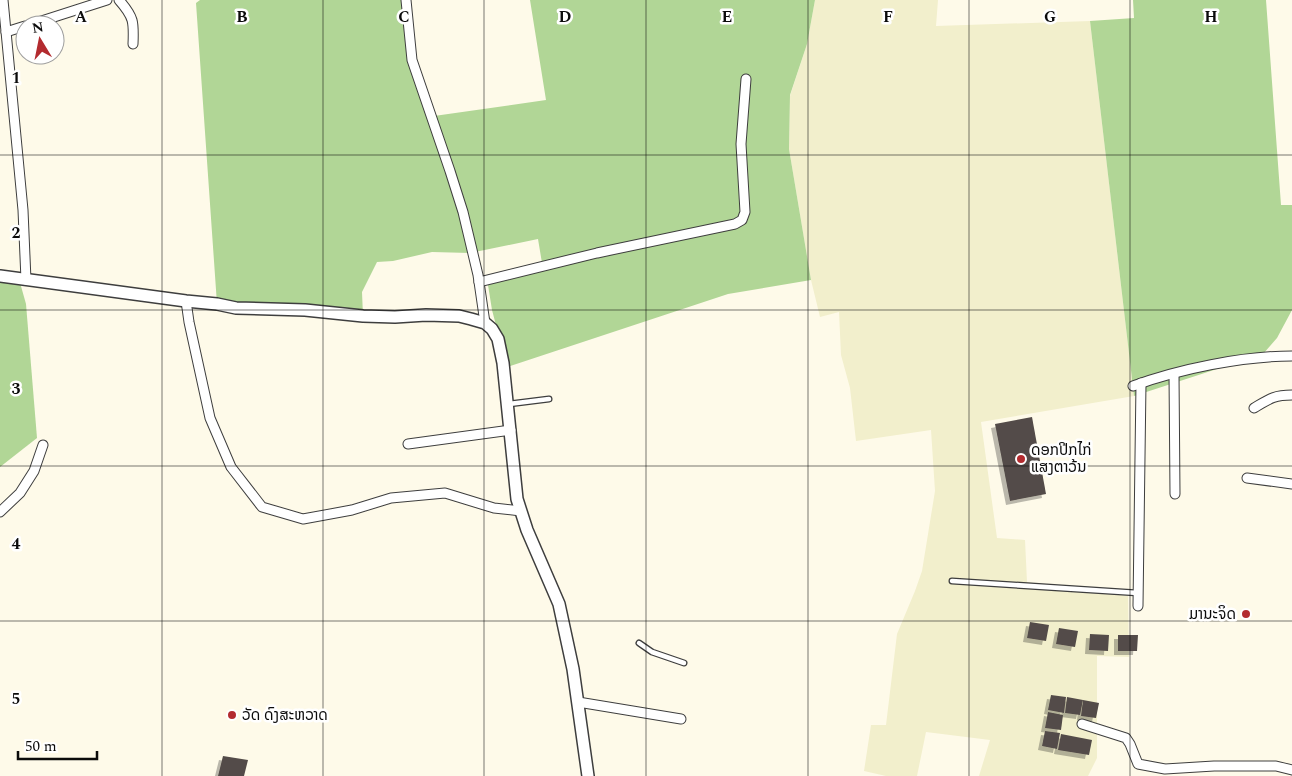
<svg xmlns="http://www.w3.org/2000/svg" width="1292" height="776" font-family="Spectral,'Noto Sans Lao',serif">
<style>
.farmland{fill:#f2efcc}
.forest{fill:#b1d696}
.building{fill:#534c48;filter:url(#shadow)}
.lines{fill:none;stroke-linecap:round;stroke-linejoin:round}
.service-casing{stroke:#3e3e3e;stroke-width:7}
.minor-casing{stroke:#3e3e3e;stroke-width:11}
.tertiary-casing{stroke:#3e3e3e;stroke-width:14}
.service{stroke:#fff;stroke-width:4.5}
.minor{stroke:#fff;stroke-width:9}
.tertiary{stroke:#fff;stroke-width:11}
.grid{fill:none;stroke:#0b0b0b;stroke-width:1;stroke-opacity:0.55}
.poi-dot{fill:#b32b2f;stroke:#fff;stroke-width:2}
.labels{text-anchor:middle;stroke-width:5;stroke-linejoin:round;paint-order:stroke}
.poi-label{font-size:15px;fill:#0b0b0b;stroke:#fff;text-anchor:start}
.grid-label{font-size:16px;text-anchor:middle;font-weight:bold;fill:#0b0b0b;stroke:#fff;stroke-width:5;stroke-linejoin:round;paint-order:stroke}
</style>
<defs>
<filter id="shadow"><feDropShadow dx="-4" dy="4" stdDeviation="0" flood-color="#0004"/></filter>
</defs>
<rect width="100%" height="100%" fill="#fefae9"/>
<polygon class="farmland" points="815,0 938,0 936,26 1090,21 1134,396 981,422 997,538 1025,540 1027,582 1128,596 1129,657 1097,656 1097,758 1088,776 979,776 990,740 926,732 917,776 886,776 864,771 871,725 886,725 897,634 915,591 922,571 935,491 931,430 856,441 850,388 841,355 839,312 820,317 811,280 789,149 790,96 807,44"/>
<g class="forest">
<polygon points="200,0 407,0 413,60 434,116 546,100 530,0 815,0 807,44 790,95 789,149 811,280 728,294 507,367 492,310 488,285 543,269 538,239 470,253 432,252 393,261 377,262 362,292 363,316 217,304 196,3"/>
<polygon points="1133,0 1266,0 1281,205 1292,205 1292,310 1277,338 1263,354 1134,396 1090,21 1134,18"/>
<polygon points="0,276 19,279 26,304 37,438 0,467"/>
</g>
<g class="building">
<polygon points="1032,417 1046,494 1010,501 995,424"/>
<polygon points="1030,622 1049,625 1046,641 1027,638"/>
<polygon points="1059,628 1078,631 1075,647 1056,644"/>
<polygon points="1090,634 1109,635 1108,651 1089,650"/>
<polygon points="1118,635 1138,635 1137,651 1118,651"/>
<polygon points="1051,695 1066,697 1064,713 1048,710"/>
<polygon points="1067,697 1083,700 1080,715 1065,713"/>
<polygon points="1083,700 1099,703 1096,718 1081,716"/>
<polygon points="1048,712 1063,715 1061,730 1045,728"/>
<polygon points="1045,731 1060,733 1057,749 1042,746"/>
<polygon points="1061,734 1092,740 1089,755 1058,750"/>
<polygon points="223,756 248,760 244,776 218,776"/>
</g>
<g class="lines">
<g class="service-casing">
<g id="service">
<polyline points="509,404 549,399"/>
<polyline points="952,581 1138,593"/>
<polyline points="639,643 652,652 684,663"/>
</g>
</g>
<g class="minor-casing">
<g id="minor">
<polyline points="3,0 23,210 26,280"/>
<path d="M119 0C134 17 134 22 133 44"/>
<polyline points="406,0 412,60 450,171 463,212 478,275 485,323"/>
<polyline points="29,25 107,0"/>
<polyline points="6,32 25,26"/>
<polyline points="479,282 597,253 735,224 742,220 745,212 741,144 746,79"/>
<polyline points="186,301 189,322 210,418 231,467 262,507 303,519 352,510 391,498 445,493 494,508 521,511"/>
<polyline points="1174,374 1175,494"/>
<path d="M1133 386C1179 369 1243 356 1292 356"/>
<path d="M1254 408C1269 399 1274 395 1292 395"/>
<polyline points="408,444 511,430"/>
<polyline points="1247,478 1292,484"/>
<polyline points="0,512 20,493 34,471 43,445"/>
<polyline points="1138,606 1141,383"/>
<polyline points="578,702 681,719"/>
<polyline points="1082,724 1126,738 1130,744 1138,764 1165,769 1214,766 1276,766 1292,770"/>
</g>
</g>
<g class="tertiary-casing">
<polyline id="tertiary" points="0,276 186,301 217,304 236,308 305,310 363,316 395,317 426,315 459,316 471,319 485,323 492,329 498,339 503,363 517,499 527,530 559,604 573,669 588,776"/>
</g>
<use href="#service" class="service"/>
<use href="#minor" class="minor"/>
<use href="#tertiary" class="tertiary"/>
</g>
<path class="grid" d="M162 0V776M323 0V776M484 0V776M646 0V776M808 0V776M969 0V776M1130 0V776M0 155H1292M0 310H1292M0 466H1292M0 621H1292"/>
<g class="poi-dot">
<circle cx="1021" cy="459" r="5"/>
<circle cx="1246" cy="614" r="5"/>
<circle cx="232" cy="715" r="5"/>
</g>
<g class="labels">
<g class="poi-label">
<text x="1031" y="455">ດອກປີກໄກ່<tspan x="1031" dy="17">ແສງຕາວ້ນ</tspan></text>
<text x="1236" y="619" text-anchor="end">ມານະຈິດ</text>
<text x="242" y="720">ວັດ ດົງສະຫວາດ</text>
</g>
</g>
<g class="grid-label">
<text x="81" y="22">A</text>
<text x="242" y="22">B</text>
<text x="404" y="22">C</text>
<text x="565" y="22">D</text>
<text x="727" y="22">E</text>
<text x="888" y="22">F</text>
<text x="1050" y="22">G</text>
<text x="1211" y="22">H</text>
<text x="16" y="83">1</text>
<text x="16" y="238">2</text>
<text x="16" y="394">3</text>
<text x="16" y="549">4</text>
<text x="16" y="704">5</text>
</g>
<g transform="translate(40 40) rotate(350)"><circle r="24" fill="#ffffff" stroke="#9d9d9d"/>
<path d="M0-4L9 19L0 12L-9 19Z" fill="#b32b2f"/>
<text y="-8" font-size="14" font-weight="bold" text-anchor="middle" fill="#0b0b0b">N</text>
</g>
<path d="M18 751v8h79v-8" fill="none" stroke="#0b0b0b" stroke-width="2.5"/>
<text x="25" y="751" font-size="15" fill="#0b0b0b" stroke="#ffffff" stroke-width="4" paint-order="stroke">50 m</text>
</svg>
